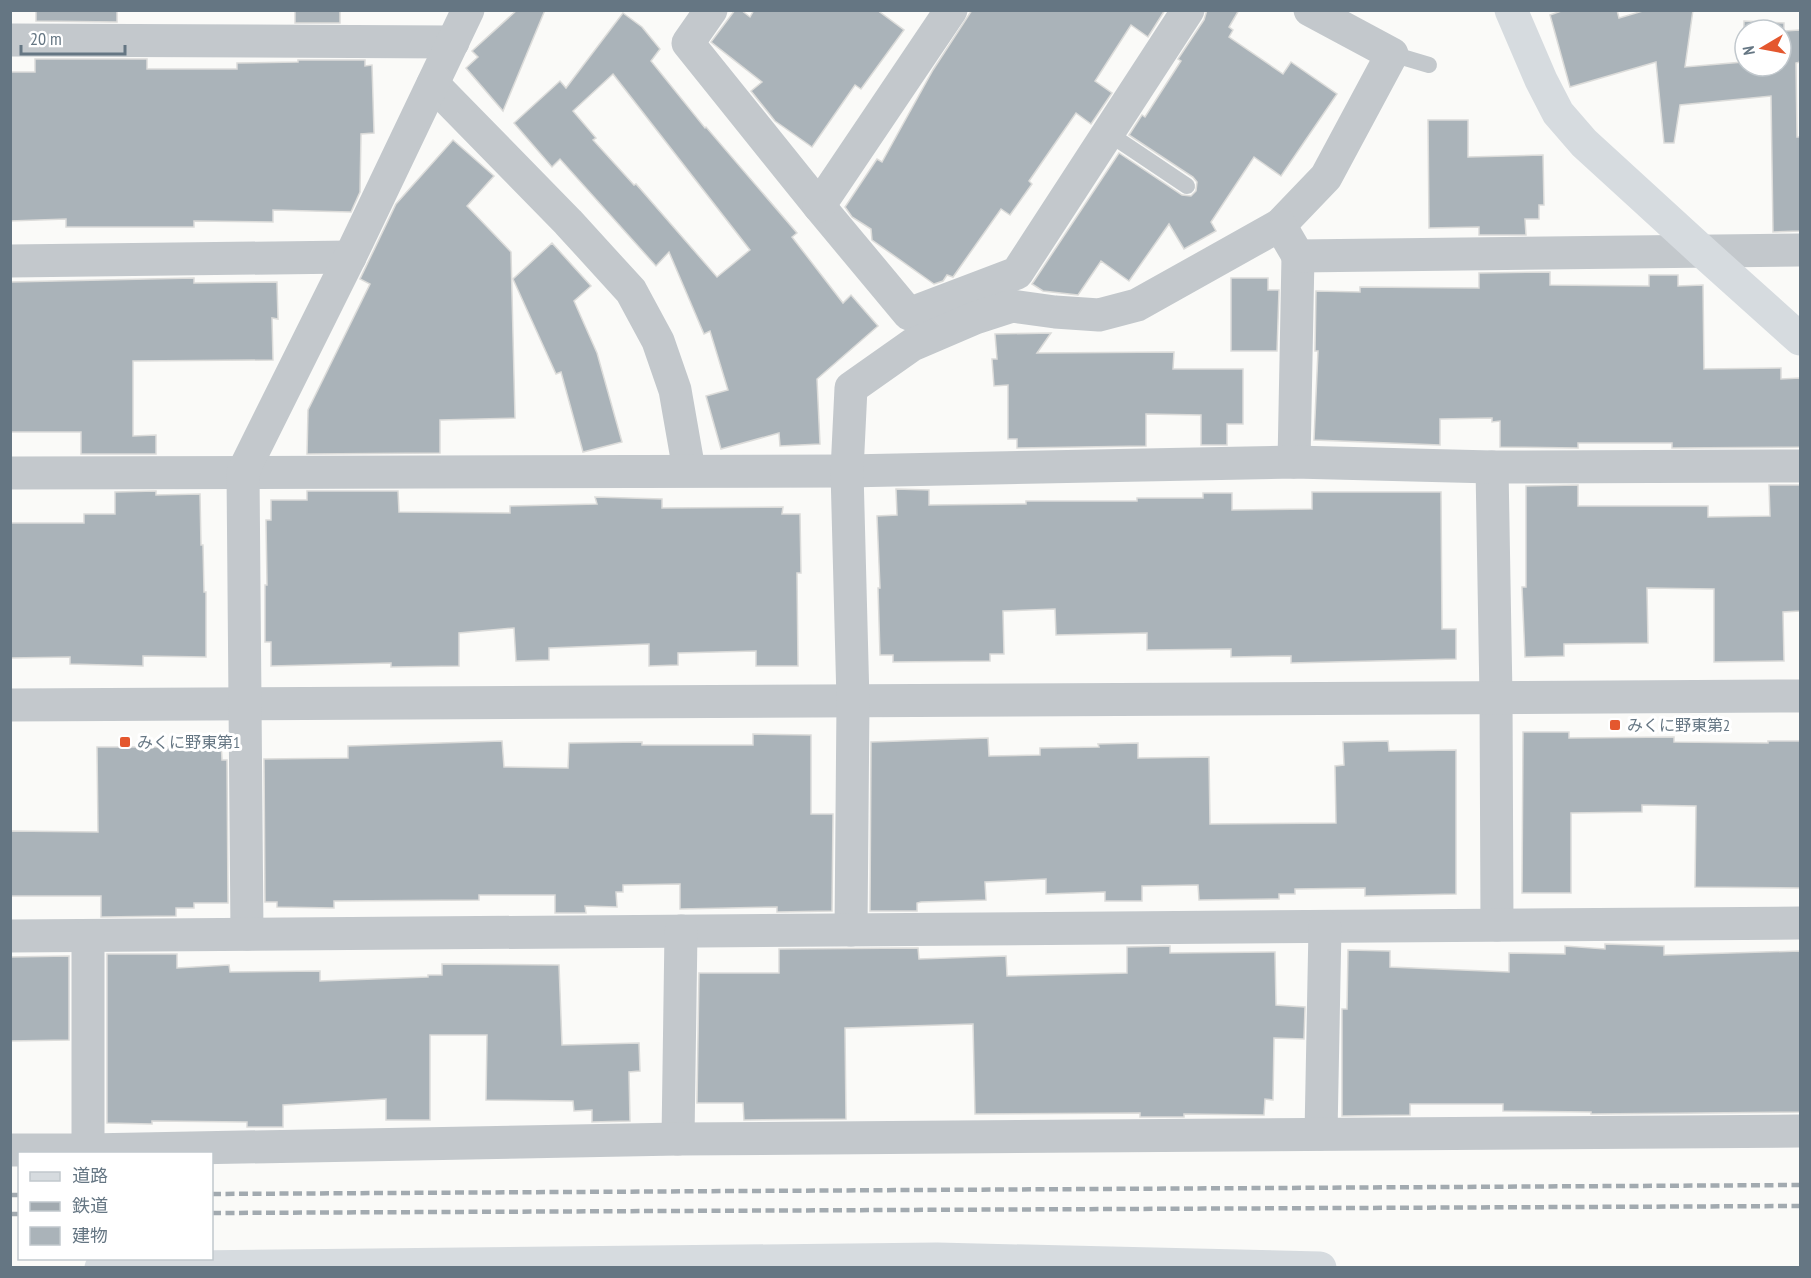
<svg xmlns="http://www.w3.org/2000/svg" width="1811" height="1278" font-family="'PT Sans Narrow','Noto Sans JP',sans-serif">
<style>
.building{fill:#aab3b9;stroke:#dcdcda;stroke-width:1.5;fill-rule:evenodd}
.lines{fill:none;stroke-linecap:round;stroke-linejoin:round}
.lane{stroke:#c3c8cc;stroke-width:16}
.street{stroke:#c3c8cc;stroke-width:33}
.secondary{stroke:#d6dbdf;stroke-width:33}
.rail{stroke:#a2aab0;stroke-width:4.5;stroke-dasharray:9 4.5;stroke-linecap:butt}
.poi-dot{fill:#e4572e;stroke:#fff;stroke-width:2}
.labels{text-anchor:middle;stroke-width:6;stroke-linejoin:round;paint-order:stroke}
.poi-label{font-size:16px;fill:#657683;stroke:#fff;text-anchor:start}
</style>
<rect width="100%" height="100%" fill="#fafaf8"/>
<g class="building">
<polygon points="36,10 117,10 117,22 36,21"/>
<rect x="295" y="10" width="45" height="13"/>
<polygon points="517,10 545,10 503,111 466,68 478,57 472,51"/>
<polygon points="735,10 741,10 750,17 754,10 877,10 904,30 861,89 855,85 812,147 775,121 751,91 762,82 711,42"/>
<polygon points="972,10 1165,10 1148,37 1131,25 1095,81 1112,93 1091,124 1076,113 1029,181 1032,184 1010,215 1001,209 953,277 947,275 943,281 934,284 872,240 871,229 852,217 845,207 877,159 882,162 933,70"/>
<polygon points="1207,10 1239,10 1229,27 1233,30 1229,37 1283,74 1291,62 1337,94 1281,176 1254,157 1211,222 1216,231 1184,249 1169,224 1129,281 1101,261 1078,295 1043,291 1032,284 1119,153 1182,195 1191,196 1196,191 1197,182 1193,177 1129,135 1142,115 1145,117 1181,61 1178,59 1204,20"/>
<path d="M1564 10H1617L1619 18 1646 10H1693L1685 67 1743 62 1744 21 1784 23V31L1800 30V62L1796 63 1797 137H1800V231L1773 232 1771 96 1680 105 1674 143H1664L1656 62 1570 87 1550 15ZM1745 30H1781V66H1745Z"/>
<path d="M623 13 642 27 660 49 651 61 705 128 706 127 797 233 792 237 843 303 851 295 878 326 817 379 820 444 780 446 779 433 721 449 706 396 728 390 710 331 704 334 669 252 656 266 560 159 552 167 514 123 560 81 566 88ZM613 74 750 250 717 277 636 184 634 185 593 140 596 138 573 111Z"/>
<polygon points="35,59 147,59 147,69 237,69 237,63 298,62 298,60 365,60 365,66 372,65 374,133 361,134 360,192 351,212 273,210 273,222 194,221 194,227 66,227 66,219 10,221 10,72 35,72"/>
<polygon points="1428,120 1468,120 1468,157 1543,155 1544,205 1539,205 1539,219 1525,219 1526,235 1479,235 1479,227 1429,228"/>
<polygon points="453,140 494,176 467,206 511,252 515,418 440,420 440,453 307,454 308,410 370,284 360,279 396,204"/>
<polygon points="552,243 591,286 574,301 597,353 622,442 583,452 561,372 556,374 513,279"/>
<polygon points="1550,272 1550,285 1649,286 1649,275 1678,275 1678,286 1703,285 1704,369 1781,368 1781,379 1800,378 1800,447 1672,448 1672,443 1578,443 1578,448 1500,447 1500,421 1492,422 1492,418 1440,419 1440,445 1314,440 1318,351 1315,351 1316,291 1360,292 1360,287 1479,288 1479,273"/>
<polygon points="194,278 194,283 277,282 278,319 272,318 273,360 133,361 133,436 156,435 156,454 81,454 81,432 10,432 10,282"/>
<polygon points="1231,278 1268,278 1268,290 1279,290 1277,351 1231,351"/>
<polygon points="1051,333 1037,353 1174,352 1173,369 1243,369 1243,424 1227,424 1227,445 1201,445 1201,415 1146,414 1146,446 1017,448 1017,439 1008,439 1008,385 994,386 992,359 997,359 995,334"/>
<polygon points="1578,485 1578,506 1708,506 1708,517 1770,516 1769,485 1800,485 1800,611 1783,612 1784,661 1714,662 1714,589 1647,588 1648,643 1564,644 1564,656 1525,657 1522,587 1526,587 1526,486"/>
<polygon points="896,489 929,490 929,505 1026,504 1026,501 1137,501 1137,498 1203,498 1203,493 1232,493 1232,510 1312,509 1312,492 1441,492 1442,629 1456,629 1456,659 1291,663 1291,656 1231,657 1231,649 1147,650 1147,633 1056,635 1055,609 1003,611 1004,654 990,654 990,661 893,662 893,655 880,655 878,588 880,588 877,516 897,515"/>
<polygon points="156,491 156,495 200,494 201,545 203,545 204,592 206,592 206,657 143,656 143,666 70,664 70,657 10,658 10,523 84,523 84,514 115,514 115,492"/>
<polygon points="307,491 398,491 399,512 510,513 510,506 597,504 595,497 662,499 662,508 783,507 782,514 800,514 801,573 797,573 798,666 756,666 756,651 678,653 678,665 649,666 649,644 549,648 549,660 516,661 514,628 459,633 459,666 391,667 391,663 271,666 271,642 265,642 265,585 267,585 266,520 271,520 271,500 307,500"/>
<polygon points="1523,732 1569,732 1569,738 1674,737 1674,742 1768,743 1768,741 1800,741 1800,888 1695,887 1696,806 1642,805 1642,812 1571,813 1571,893 1522,893"/>
<polygon points="753,734 811,735 811,814 833,814 832,911 777,912 777,907 680,909 680,884 623,885 623,892 616,892 617,907 585,906 586,913 555,913 555,895 479,895 479,900 334,901 334,908 277,907 277,902 265,902 264,759 348,758 348,746 502,741 504,767 568,768 569,743 642,742 642,745 753,745"/>
<polygon points="988,738 989,756 1040,755 1040,748 1099,747 1098,744 1138,743 1138,758 1209,757 1210,824 1336,823 1335,766 1344,765 1343,742 1388,741 1389,751 1456,750 1456,894 1365,896 1365,888 1295,889 1295,894 1279,894 1279,899 1199,900 1198,885 1142,886 1142,901 1105,901 1105,892 1046,894 1046,879 985,882 986,900 921,902 917,903 917,911 870,911 871,742"/>
<polygon points="221,741 222,760 227,760 228,903 194,903 194,908 176,908 176,916 101,917 101,896 10,896 10,831 98,832 97,747 183,747 183,742"/>
<polygon points="1605,944 1664,946 1664,955 1800,951 1800,1112 1591,1114 1591,1112 1503,1111 1503,1104 1410,1104 1410,1115 1342,1116 1342,1009 1347,1009 1348,950 1390,951 1390,967 1509,972 1509,953 1565,954 1565,946 1605,949"/>
<polygon points="1170,946 1170,953 1275,952 1276,1005 1305,1007 1304,1039 1274,1038 1273,1100 1265,1099 1264,1115 1184,1114 1184,1117 1140,1117 1140,1113 975,1114 973,1024 845,1028 846,1119 744,1120 743,1103 697,1103 699,973 779,973 779,949 918,948 919,959 1006,956 1007,976 1127,973 1127,947"/>
<polygon points="107,954 177,954 177,968 229,965 230,972 320,971 320,981 428,977 428,975 442,975 442,964 559,965 562,1045 639,1043 640,1071 629,1072 630,1121 592,1122 592,1110 574,1111 573,1101 486,1100 487,1035 430,1035 430,1120 386,1120 386,1099 283,1105 283,1127 247,1127 247,1122 152,1121 152,1124 107,1123"/>
<polygon points="69,956 69,1040 10,1041 10,957"/>
</g>
<g class="lines">
<g class="lane">
<polyline points="1392,54 1429,65"/>
<polyline points="1108,133 1187,186"/>
</g>
<g class="street">
<polyline points="711,10 688,43 819,206 909,314 1017,273 1188,10"/>
<polyline points="10,40 453,42"/>
<polyline points="433,84 568,222 631,291 658,341 675,390 689,470"/>
<polyline points="819,206 951,10"/>
<polyline points="1280,225 1326,177 1392,54 1310,10"/>
<polyline points="10,261 350,257"/>
<polyline points="1294,462 1298,256"/>
<polyline points="1492,467 1496,697 1497,925"/>
<polyline points="10,473 847,471 1294,462 1492,467 1800,466"/>
<polyline points="10,705 1800,696"/>
<polyline points="851,930 853,701 847,471 851,388 912,345 975,318 1012,306 1055,312 1099,315 1137,305 1280,225 1298,256 1800,250"/>
<polyline points="247,934 243,472 350,257 468,10"/>
<polyline points="10,936 1800,923"/>
<polyline points="1321,1134 1325,927"/>
<polyline points="678,1139 681,931"/>
<polyline points="10,1150 88,1150 678,1139 1800,1131"/>
<polyline points="88,1150 88,936"/>
</g>
<g class="secondary">
<polyline points="1511,10 1541,80 1558,113 1584,143 1702,251 1800,339"/>
<polyline points="101,1268 937,1259 1320,1268"/>
</g>
<g class="rail">
<polyline points="212,1194 1800,1185"/>
<polyline points="10,1195 20,1195"/>
<polyline points="212,1213 1800,1206"/>
<polyline points="10,1214 20,1214"/>
</g>
</g>
<g class="poi-dot">
<rect x="1609" y="719" width="12" height="12" rx="3"/>
<rect x="119" y="736" width="12" height="12" rx="3"/>
</g>
<g class="labels">
<g class="poi-label">
<text x="1627" y="731">みくに野東第2</text>
<text x="137" y="748">みくに野東第1</text>
</g>
</g>
<rect width="1811" height="1278" fill="none" stroke="#657683" stroke-width="24"/>
<rect x="18" y="1152" width="195" height="108" fill="#ffffff" stroke="#c1c8cd" stroke-width="1.5"/>
<rect x="30" y="1172" width="30" height="9" fill="#d6dbdf" stroke="#c1c8cd" stroke-width="1.5"/>
<text x="72" y="1182" font-size="18" fill="#657683">道路</text>
<rect x="30" y="1202" width="30" height="9" fill="#a2aab0" stroke="#c1c8cd" stroke-width="1.5"/>
<text x="72" y="1212" font-size="18" fill="#657683">鉄道</text>
<rect x="30" y="1227" width="30" height="18" fill="#aab3b9" stroke="#c1c8cd" stroke-width="1.5"/>
<text x="72" y="1242" font-size="18" fill="#657683">建物</text>
<g transform="translate(1763 48) rotate(260)"><circle r="28" fill="#ffffff" stroke="#c1c8cd" stroke-width="1.5"/>
<path d="M0-4.5L10 22L0 15L-10 22Z" fill="#e4572e"/>
<text y="-9" font-size="16" font-weight="bold" text-anchor="middle" fill="#657683">N</text>
</g>
<path d="M21 45v9h104v-9" fill="none" stroke="#657683" stroke-width="3"/>
<text x="30" y="45" font-size="18" fill="#657683" stroke="#ffffff" stroke-width="4.5" paint-order="stroke">20 m</text>
</svg>
